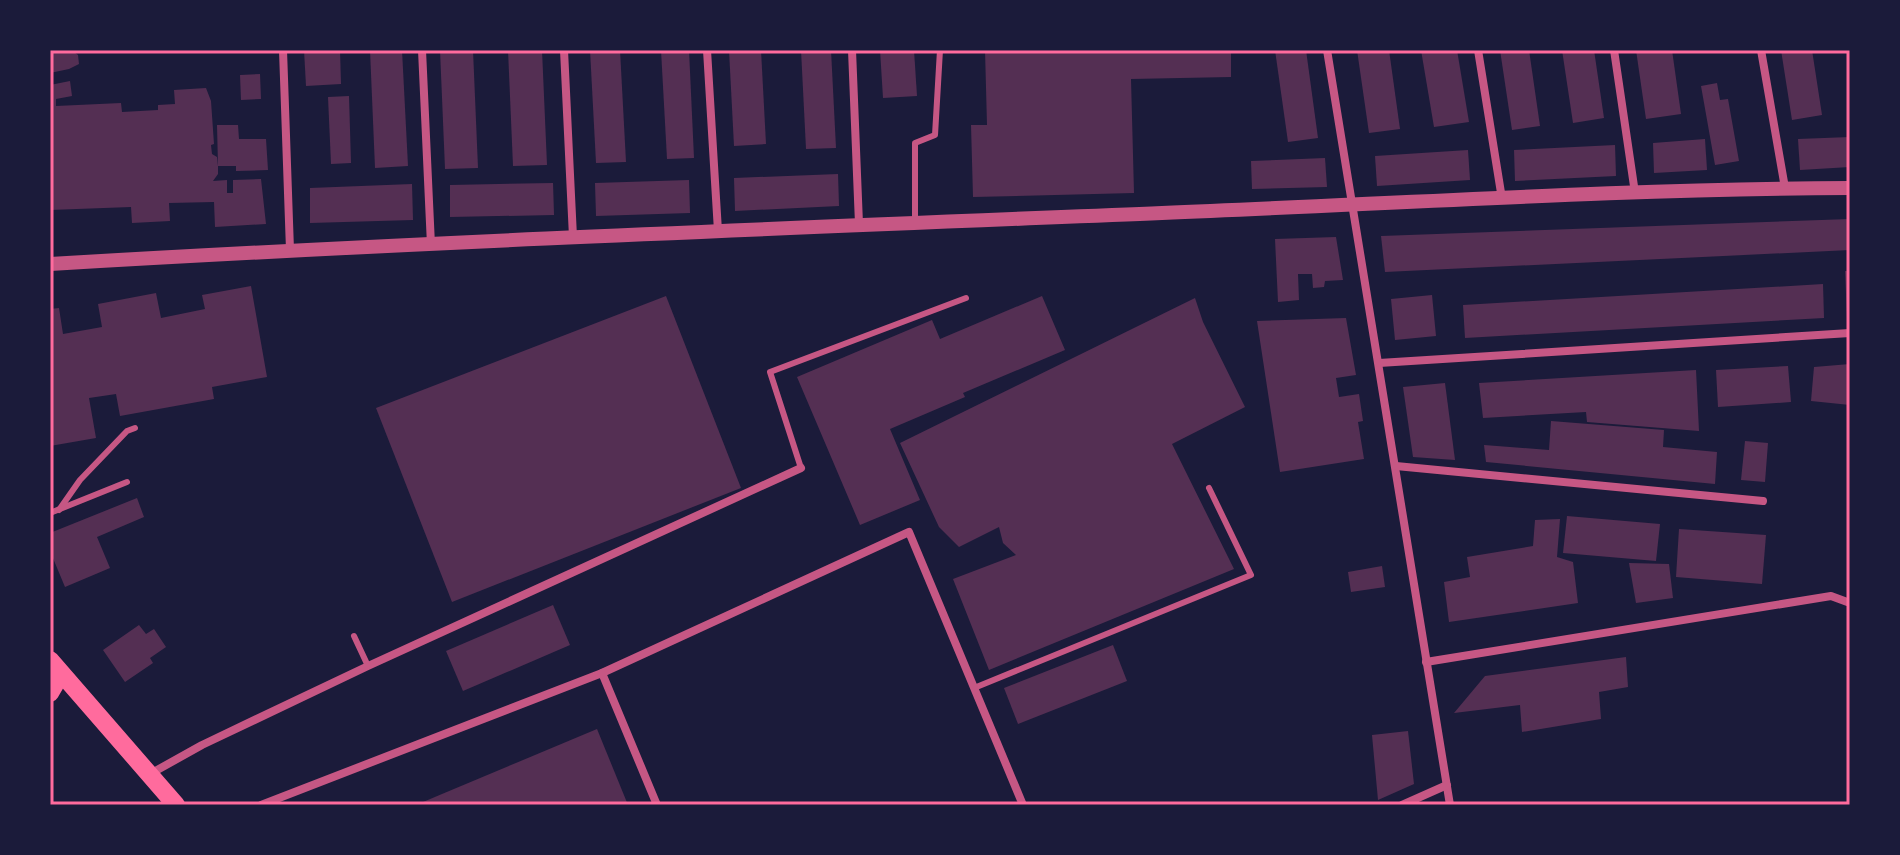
<svg xmlns="http://www.w3.org/2000/svg" width="1900" height="855" font-family="'Noto Sans',sans-serif">
<style>
.building{fill:#542f53}
.lines{fill:none;stroke-linecap:round;stroke-linejoin:round}
.service{stroke:#c65784;stroke-width:6}
.minor{stroke:#c65784;stroke-width:8}
.tertiary{stroke:#c65784;stroke-width:14}
.primary{stroke:#ff6b9d;stroke-width:18}
.trunk{stroke:#ff6b9d;stroke-width:18}
.neatline{fill:none;stroke:#ff6b9d;stroke-width:3}
</style>
<rect width="100%" height="100%" fill="#1b1b3a"/>
<g class="building">
<polygon points="50,50 73,51 78,55 79,64 69,69 50,73"/>
<polygon points="304,50 340,50 341,84 306,86"/>
<polygon points="370,50 402,50 408,166 375,168"/>
<polygon points="440,50 473,50 478,168 445,169"/>
<polygon points="508,50 542,50 547,165 513,166"/>
<polygon points="590,50 620,50 626,162 596,163"/>
<polygon points="661,50 689,50 694,158 667,159"/>
<polygon points="729,50 761,50 766,144 734,146"/>
<polygon points="801,50 831,50 836,148 806,149"/>
<polygon points="880,50 914,50 917,96 883,98"/>
<polygon points="985,50 1231,50 1231,77 1131,79 1134,193 973,197 971,125 987,125"/>
<polygon points="1275,50 1306,50 1318,138 1288,142"/>
<polygon points="1357,50 1389,50 1400,129 1369,133"/>
<polygon points="1421,50 1457,50 1469,122 1434,127"/>
<polygon points="1500,50 1529,50 1540,126 1512,130"/>
<polygon points="1562,50 1594,50 1604,118 1573,123"/>
<polygon points="1636,50 1672,50 1681,114 1646,119"/>
<polygon points="1781,50 1812,50 1822,115 1792,120"/>
<polygon points="260,74 261,99 241,100 240,75"/>
<polygon points="70,81 72,96 56,99 56,106 121,103 122,112 158,110 158,105 175,104 174,90 206,88 211,101 214,144 211,145 212,154 217,157 218,166 218,174 213,181 227,180 227,193 233,193 233,180 261,179 266,224 215,227 214,202 169,203 170,221 132,223 131,207 50,210 50,85"/>
<polygon points="1717,83 1720,100 1728,99 1739,161 1715,165 1701,86"/>
<polygon points="349,96 351,163 331,164 328,97"/>
<polygon points="217,125 238,125 239,139 266,139 268,170 236,171 236,166 218,166"/>
<polygon points="1850,137 1850,167 1800,170 1798,139"/>
<polygon points="1705,139 1707,170 1654,173 1653,143"/>
<polygon points="1615,145 1616,176 1515,181 1514,150"/>
<polygon points="1468,150 1470,180 1377,186 1375,156"/>
<polygon points="1325,158 1327,187 1252,189 1251,161"/>
<polygon points="838,174 839,206 735,211 734,178"/>
<polygon points="689,180 690,213 596,216 595,183"/>
<polygon points="553,183 554,215 450,217 450,185"/>
<polygon points="412,184 413,220 310,223 310,188"/>
<polygon points="1850,219 1850,250 1385,272 1381,236"/>
<polygon points="1336,237 1343,280 1325,281 1324,287 1313,288 1312,274 1298,274 1299,300 1278,302 1275,239"/>
<polygon points="1845,271 1850,271 1850,317 1847,317"/>
<polygon points="1823,284 1824,318 1465,338 1463,305"/>
<polygon points="251,286 267,377 212,387 214,399 120,416 116,394 89,398 96,438 50,446 50,309 59,308 63,334 102,327 98,304 156,293 161,318 205,309 202,295"/>
<polygon points="1432,295 1436,336 1395,340 1391,299"/>
<polygon points="666,296 741,488 452,602 376,408"/>
<polygon points="1042,296 1065,350 963,393 965,397 890,429 920,500 860,525 797,377 932,320 940,339"/>
<polygon points="1195,298 1203,322 1245,407 1172,444 1234,569 989,670 953,579 1016,555 1003,543 999,527 959,547 939,527 900,443"/>
<polygon points="1346,318 1356,375 1336,378 1339,397 1359,394 1363,421 1358,422 1364,459 1280,472 1257,321"/>
<polygon points="1850,364 1850,405 1811,401 1814,367"/>
<polygon points="1788,366 1791,402 1718,407 1716,370"/>
<polygon points="1696,370 1699,431 1587,422 1586,412 1483,418 1479,383"/>
<polygon points="1445,383 1455,460 1413,457 1403,387"/>
<polygon points="1551,421 1664,430 1663,447 1717,452 1715,484 1486,462 1484,445 1549,450"/>
<polygon points="1745,441 1768,443 1765,482 1741,480"/>
<polygon points="137,498 144,517 97,537 110,568 65,587 50,551 50,533"/>
<polygon points="1567,516 1660,524 1656,561 1563,553"/>
<polygon points="1560,519 1557,557 1573,562 1578,603 1449,622 1444,582 1470,577 1467,557 1533,546 1535,520"/>
<polygon points="1679,529 1766,535 1762,584 1676,577"/>
<polygon points="1629,563 1669,564 1673,598 1636,603"/>
<polygon points="1382,566 1385,587 1351,592 1348,572"/>
<polygon points="553,605 570,645 463,691 446,651"/>
<polygon points="139,625 146,634 154,629 166,647 150,658 153,663 125,682 103,650"/>
<polygon points="1113,645 1127,681 1018,724 1004,688"/>
<polygon points="1626,657 1628,687 1599,692 1601,719 1522,732 1520,705 1454,713 1485,676"/>
<polygon points="597,729 628,805 416,805 442,794"/>
<polygon points="1408,731 1414,784 1378,800 1372,735"/>
</g>
<g class="lines">
<g class="service">
<polyline points="915,223 915,143 935,135 940,50"/>
<polyline points="801,468 770,372 966,298"/>
<polyline points="59,510 80,480 127,431 135,428"/>
<polyline points="50,513 127,482"/>
<polyline points="354,636 368,666"/>
<polyline points="974,688 1251,575 1209,488"/>
</g>
<g class="minor">
<polyline points="283,50 290,250"/>
<polyline points="422,50 431,245"/>
<polyline points="564,50 573,237"/>
<polyline points="707,50 718,231"/>
<polyline points="852,50 859,224"/>
<polyline points="1327,50 1450,805"/>
<polyline points="1478,50 1502,199"/>
<polyline points="1614,50 1635,193"/>
<polyline points="1761,50 1785,188"/>
<polyline points="1379,363 1850,333"/>
<polyline points="1396,466 1763,501"/>
<polyline points="1426,662 1831,596 1850,603"/>
<polyline points="602,673 657,805"/>
<polyline points="150,774 202,745 368,666 801,468"/>
<polyline points="261,805 602,673 909,532 1023,805"/>
<polyline points="1402,805 1447,785"/>
</g>
<path class="tertiary" d="M50 264C421 242 791 228 1162 213 1391 204 1621 189 1850 188"/>
<polyline class="primary" points="50,693 61,674"/>
<polyline class="trunk" points="50,660 176,805"/>
</g>
<rect width="1900" height="855" fill="none" stroke="#1b1b3a" stroke-width="104"/>
<rect x="52" y="52" width="1796" height="751" class="neatline"/>
</svg>
